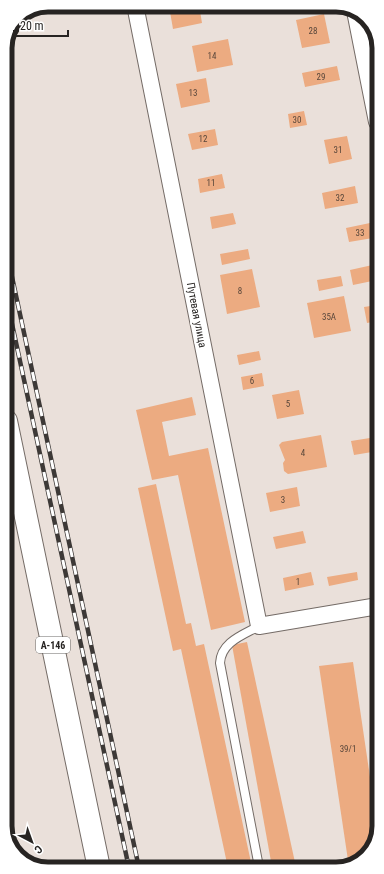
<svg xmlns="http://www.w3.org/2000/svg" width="384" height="874" font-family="'Roboto Condensed',sans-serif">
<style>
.building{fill:#ecab81}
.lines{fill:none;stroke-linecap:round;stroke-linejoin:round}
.service-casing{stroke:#746b66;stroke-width:10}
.minor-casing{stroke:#746b66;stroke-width:18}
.primary-casing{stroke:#746b66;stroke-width:24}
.service{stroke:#fff;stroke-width:8}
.minor{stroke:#fff;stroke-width:16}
.primary{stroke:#fff;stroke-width:22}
.rail-casing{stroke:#3d3937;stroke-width:4.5}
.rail{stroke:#fff;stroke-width:3;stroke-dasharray:9;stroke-linecap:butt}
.labels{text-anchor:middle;stroke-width:4;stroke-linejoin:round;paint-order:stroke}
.number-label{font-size:9px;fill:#58463a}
.shield{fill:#fff;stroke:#686664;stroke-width:1}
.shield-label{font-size:10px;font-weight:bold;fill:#272422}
.street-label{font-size:11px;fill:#272422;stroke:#fff}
.rim{fill:none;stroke:#272422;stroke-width:5}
</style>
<rect width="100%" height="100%" fill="#eae0da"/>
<g class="building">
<polygon points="173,5 199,5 202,23 173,29 169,6"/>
<polygon points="282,5 303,5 303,6 283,10"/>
<polygon points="324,14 330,43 302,48 296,20"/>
<polygon points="228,39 233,65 197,72 192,46"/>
<polygon points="337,66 340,80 305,87 302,73"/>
<polygon points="206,78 210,102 181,108 176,84"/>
<polygon points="304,111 307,125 290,128 288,114"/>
<polygon points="215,129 218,145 192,150 188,134"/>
<polygon points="347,136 352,159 329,164 324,140"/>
<polygon points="222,174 225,188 200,193 198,179"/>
<polygon points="355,186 358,203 325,209 322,193"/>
<polygon points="233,213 236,224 212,229 210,217"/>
<polygon points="370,223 373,238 349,242 346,228"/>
<polygon points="248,249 250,259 222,265 220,254"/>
<polygon points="377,264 377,280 353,285 350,270"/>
<polygon points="252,269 260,307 227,314 220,275"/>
<polygon points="341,276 343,286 319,291 317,280"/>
<polygon points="344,296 351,331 314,338 307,303"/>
<polygon points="377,305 377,321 367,323 364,307"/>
<polygon points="378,329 378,345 373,346 370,330"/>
<polygon points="259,351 261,360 239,365 237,355"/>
<polygon points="262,373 264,386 243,390 241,377"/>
<polygon points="378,382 378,399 377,400 374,383"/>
<polygon points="299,390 304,414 277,419 272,395"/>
<polygon points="192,397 196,415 162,422 169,456 208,448 245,622 211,630 178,475 152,480 136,410"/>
<polygon points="321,435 327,467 288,474 284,471 283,463 285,460 279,445 282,442"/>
<polygon points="370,438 372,452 354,455 351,441"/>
<polygon points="156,484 186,624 191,623 196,646 204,644 252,867 228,868 181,649 173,651 138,488"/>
<polygon points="297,487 300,506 270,512 266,493"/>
<polygon points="303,531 306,543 276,549 273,537"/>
<polygon points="311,572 314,585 285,591 283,578"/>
<polygon points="357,572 358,580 329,586 327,577"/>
<polygon points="247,642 296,867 272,867 232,645"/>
<polygon points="353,662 378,831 372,850 349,867 319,666"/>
</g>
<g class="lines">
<g class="service-casing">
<g id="service">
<polyline points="373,607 378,633"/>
<path d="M259 867 220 663C221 642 243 635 259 626"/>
</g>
</g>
<g class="minor-casing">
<g id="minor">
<polyline points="135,5 259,626 378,606"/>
<polyline points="355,11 377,122"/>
</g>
</g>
<g class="primary-casing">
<polyline id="primary" points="6,421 99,868"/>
</g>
<use href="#service" class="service"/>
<use href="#minor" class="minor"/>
<use href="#primary" class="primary"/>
<g class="rail-casing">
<g id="rail">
<polyline points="6,249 139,868"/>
<polyline points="6,296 129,868"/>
</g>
</g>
<use href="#rail" class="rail"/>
</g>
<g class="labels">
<g class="number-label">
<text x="313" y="34">28</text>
<text x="212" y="59">14</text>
<text x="321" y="80">29</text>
<text x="193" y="96">13</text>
<text x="297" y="123">30</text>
<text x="203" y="142">12</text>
<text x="338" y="153">31</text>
<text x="211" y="186">11</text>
<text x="340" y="201">32</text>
<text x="360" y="236">33</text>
<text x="240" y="294">8</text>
<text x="329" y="320">35А</text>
<text x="252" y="384">6</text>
<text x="288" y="407">5</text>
<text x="303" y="456">4</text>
<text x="283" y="503">3</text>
<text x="298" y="585">1</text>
<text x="348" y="752">39/1</text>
</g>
<rect class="shield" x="36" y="637" width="34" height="16" rx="3"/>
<g class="shield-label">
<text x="53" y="649">А-146</text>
</g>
<g class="street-label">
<text transform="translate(197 315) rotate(79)" y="4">Путевая улица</text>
</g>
</g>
<path d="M0 0H384V874H0ZM48 12H336A36 36 0 0 1 372 48V826A36 36 0 0 1 336 862H48A36 36 0 0 1 12 826V48A36 36 0 0 1 48 12Z" fill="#fff" fill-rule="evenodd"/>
<path class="rim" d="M48 12H336A36 36 0 0 1 372 48V826A36 36 0 0 1 336 862H48A36 36 0 0 1 12 826V48A36 36 0 0 1 48 12Z"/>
<g transform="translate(32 842) rotate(139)" stroke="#ffffff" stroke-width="3" paint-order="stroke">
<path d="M0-3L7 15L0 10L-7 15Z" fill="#272422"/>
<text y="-6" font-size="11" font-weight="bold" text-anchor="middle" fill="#272422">С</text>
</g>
<path d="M14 30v6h54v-6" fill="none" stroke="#272422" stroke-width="2"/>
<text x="20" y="30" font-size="12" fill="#272422" stroke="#ffffff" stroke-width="3" paint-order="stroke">20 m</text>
</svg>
